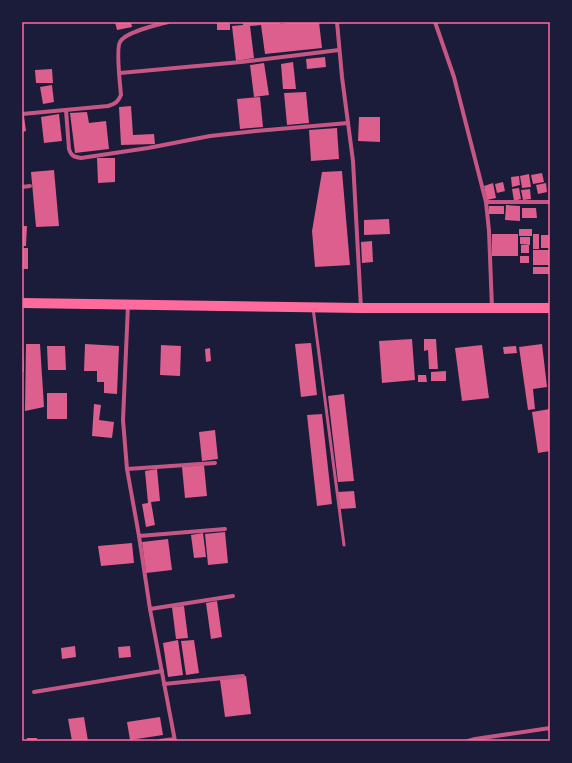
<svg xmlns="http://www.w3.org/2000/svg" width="572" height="763" font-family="Spectral,serif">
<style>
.building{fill:#dd5f8e}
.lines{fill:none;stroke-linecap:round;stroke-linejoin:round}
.service{stroke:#c65784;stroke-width:3}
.minor{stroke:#c65784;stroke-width:4}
.trunk{stroke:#ff6b9d;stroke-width:10}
.neatline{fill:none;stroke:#ff6b9d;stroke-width:1.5}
</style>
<rect width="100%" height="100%" fill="#1b1b3a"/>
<g class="building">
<polygon points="115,22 131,22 132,27 117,30"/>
<rect x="217" y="22" width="13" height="8"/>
<polygon points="243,22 280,22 280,24 296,22 319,22 322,48 265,54 261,25 250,26 254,58 236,61 232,26 243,25"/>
<polygon points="325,57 326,67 307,69 306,59"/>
<polygon points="293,62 296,89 283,89 281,64"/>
<polygon points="264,63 269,95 254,97 250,65"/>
<polygon points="52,69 53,83 36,83 35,70"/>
<polygon points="52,85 54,102 43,104 40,87"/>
<polygon points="306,92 309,123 287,125 284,93"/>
<polygon points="260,97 263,127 240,129 237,99"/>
<polygon points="131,106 133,135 154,134 155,144 121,145 119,107"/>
<polygon points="87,112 89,123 106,121 109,149 75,153 70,113"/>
<polygon points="59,114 62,141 44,143 41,117"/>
<polygon points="24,116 26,131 22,132 22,117"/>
<polygon points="359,117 380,117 380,142 358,141"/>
<polygon points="337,128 339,159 311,161 309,130"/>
<polygon points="97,158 115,158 115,182 98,183"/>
<polygon points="54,170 59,226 36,227 31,172"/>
<polygon points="342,171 350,265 315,267 312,231 322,172"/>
<polygon points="542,173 544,182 533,184 531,175"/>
<polygon points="529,174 531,187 522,188 520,176"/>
<polygon points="519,176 520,185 512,187 511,177"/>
<polygon points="503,182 505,191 497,193 495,184"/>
<polygon points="493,183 496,198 487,200 484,186"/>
<polygon points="546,183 547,192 538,194 536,185"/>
<polygon points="519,188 521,199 514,201 512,189"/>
<polygon points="530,189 531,199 523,200 521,190"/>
<polygon points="506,205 520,206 520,221 505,220"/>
<rect x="489" y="206" width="15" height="8"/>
<polygon points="522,208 536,208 537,218 522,218"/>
<polygon points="389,219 390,234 364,235 364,220"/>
<polygon points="22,226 27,226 26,246 22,246"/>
<rect x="519" y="229" width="13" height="7"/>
<rect x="492" y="234" width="26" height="22"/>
<rect x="533" y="234" width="6" height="15"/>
<rect x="541" y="235" width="8" height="13"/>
<polygon points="520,237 530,237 530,245 520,244"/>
<polygon points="372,241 373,262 362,263 361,242"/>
<rect x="521" y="245" width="8" height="8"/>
<rect x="22" y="248" width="6" height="21"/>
<rect x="533" y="250" width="16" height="15"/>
<rect x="520" y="256" width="9" height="7"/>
<rect x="533" y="267" width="17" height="7"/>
<polygon points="412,339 415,380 382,383 379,341"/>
<polygon points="424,339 436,339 438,369 429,369 428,350 424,351"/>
<polygon points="311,343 317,395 301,397 295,344"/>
<polygon points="22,344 23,344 24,372 22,372"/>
<polygon points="26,344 40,344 44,407 25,411"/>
<polygon points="85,344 119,346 117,394 104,393 104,382 97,382 97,371 84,371"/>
<polygon points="542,344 547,387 533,389 535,409 528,410 519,347"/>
<polygon points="161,345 181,346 180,376 160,375"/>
<polygon points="482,345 489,398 462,401 455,348"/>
<polygon points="47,346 65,346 66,370 48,370"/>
<polygon points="516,346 517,353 504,354 503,347"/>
<polygon points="210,348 211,361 206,362 205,349"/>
<polygon points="446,371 446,381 431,381 431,372"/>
<polygon points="418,375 426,375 427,382 418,382"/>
<rect x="47" y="393" width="20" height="26"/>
<polygon points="344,394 354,481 338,482 328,396"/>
<polygon points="94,404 101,405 99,420 114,422 112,438 92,436"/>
<polygon points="550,409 550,451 538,453 532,412"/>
<polygon points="322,414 332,504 317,506 307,415"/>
<polygon points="215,430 218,459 202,461 199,432"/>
<polygon points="204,465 207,496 185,498 182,467"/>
<polygon points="157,469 160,501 151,502 155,525 146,527 142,504 148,503 145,471"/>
<polygon points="354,491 356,508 340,509 338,492"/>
<polygon points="225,532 228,563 208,565 205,534"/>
<polygon points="203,533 206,557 194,558 191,535"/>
<polygon points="168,539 172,570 146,573 142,542"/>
<polygon points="132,543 134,563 101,566 98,546"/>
<polygon points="217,601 222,637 211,639 206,603"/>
<polygon points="184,606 188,638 176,639 172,607"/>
<polygon points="178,640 183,675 168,677 163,643"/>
<polygon points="194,640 199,673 186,675 181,641"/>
<polygon points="75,646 76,657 62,659 61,648"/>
<polygon points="130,646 131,657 119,658 118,647"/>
<polygon points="246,676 251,714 225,717 220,680"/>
<polygon points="84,717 88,741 72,741 68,719"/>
<polygon points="160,717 163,735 130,740 127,722"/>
<rect x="27" y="738" width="10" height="3"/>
</g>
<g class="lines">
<polyline class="service" points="313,308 344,545"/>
<g class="minor">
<polyline points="337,22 342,77 353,161 361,308"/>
<polyline points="435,22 454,77 486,202 489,231 492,308"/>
<polyline points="120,73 241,62 339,50"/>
<path d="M66 110 69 149C71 156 74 157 81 158L148 148 210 136 256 131 348 123"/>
<path d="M22 114 108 106C115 104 118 102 121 95 120 85 116 48 120 42 125 32 157 25 168 22"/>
<polyline points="22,187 30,186"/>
<polyline points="486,202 550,202"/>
<polyline points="128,305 123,420 127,469 139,536 150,609 175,741"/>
<polyline points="127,469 215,463"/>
<polyline points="139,536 225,529"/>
<polyline points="150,609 233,596"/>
<polyline points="164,684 243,676"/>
<polyline points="34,692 162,671"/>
<polyline points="160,741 174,739"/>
<polyline points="468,741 475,739 550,728"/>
</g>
<polyline class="trunk" points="22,303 361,308 550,308"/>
</g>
<rect width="572" height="763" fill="none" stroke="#1b1b3a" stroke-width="46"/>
<rect x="23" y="23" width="526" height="717" class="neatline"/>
</svg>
